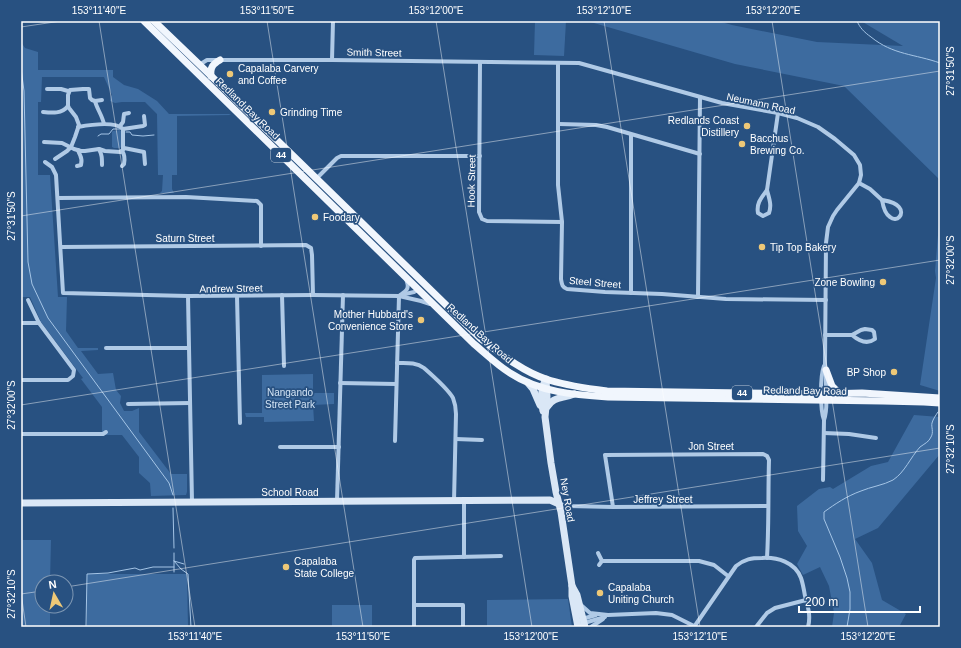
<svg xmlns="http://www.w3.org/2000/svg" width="961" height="648" font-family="Helvetica,sans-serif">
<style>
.green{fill:#3d6b9f}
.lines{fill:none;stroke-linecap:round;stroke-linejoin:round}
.stream{stroke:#a5c5e6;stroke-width:1}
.street{stroke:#b0cae6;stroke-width:4}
.secondary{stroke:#dae7f6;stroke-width:7}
.primary{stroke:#f1f6fd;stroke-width:7}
.ticks{fill:none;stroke:#fff;stroke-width:1;stroke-opacity:0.45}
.poi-dot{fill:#eec877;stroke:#285181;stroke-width:1.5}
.labels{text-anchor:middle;stroke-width:3.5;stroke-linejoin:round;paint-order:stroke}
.shield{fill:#285181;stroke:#becbd9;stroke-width:1}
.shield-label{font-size:9px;font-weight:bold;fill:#fff}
.street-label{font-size:10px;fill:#fff;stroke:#285181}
.poi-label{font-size:10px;fill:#fff;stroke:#285181;text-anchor:start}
.park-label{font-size:10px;fill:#d3e4f5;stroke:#285181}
.neatline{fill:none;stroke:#fff;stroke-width:1.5}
.ticks-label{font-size:10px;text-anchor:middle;fill:#fff}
</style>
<rect width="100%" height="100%" fill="#285181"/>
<g class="green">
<polygon points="535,21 566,21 564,56 534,55"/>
<polygon points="587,21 718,21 732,25 817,42 903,46 861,21 940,21 940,180 844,86 735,64"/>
<polygon points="21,42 25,48 38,52 38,70 113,70 113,77 124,85 138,89 157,101 169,114 229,114 231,115 177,116 177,175 172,175 172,189 174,193 160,193 162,191 163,175 158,175 157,114 145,102 122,102 115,103 110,101 111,96 112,95 104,77 42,77 41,102 38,102 38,175 50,175 58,297 67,297 66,331 78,348 98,348 98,350 81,351 98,374 113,373 116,390 121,396 120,403 124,411 132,411 139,408 139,432 171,474 187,474 187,492 186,495 151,496 150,483 139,473 139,457 122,435 102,435 102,407 81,379 83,378 41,322 30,297 21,297"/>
<polygon points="120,130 121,131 121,147 120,148 114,148 112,147 112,132 113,131"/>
<polygon points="940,219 940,391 920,385 936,278 935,271 939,223"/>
<polygon points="313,374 313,393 334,393 334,404 313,405 314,421 264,422 264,417 246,417 245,413 262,413 262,375"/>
<polygon points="914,415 940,417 940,454 878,528 855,539 872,563 882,600 906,614 899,627 832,627 834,613 829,586 820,567 803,575 797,564 807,546 798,531 797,506 819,489 830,487 833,489 871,466 888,462"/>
<polygon points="21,540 51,540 50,582 42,582 42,606 50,606 50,627 21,627"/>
<polygon points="87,574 187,574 188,627 87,627"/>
<polygon points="568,599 572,627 487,627 487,600"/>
<rect x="332" y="605" width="40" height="22"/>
</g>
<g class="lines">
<g class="stream">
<path d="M857 21C860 28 864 32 871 37 893 55 915 54 940 63"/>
<polyline points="21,68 24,91 28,262 32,284 48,318 169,483 173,495"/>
<polyline points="126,132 130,132 132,135 143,136 154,135"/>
<polyline points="98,136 101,134 109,134 113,129 120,129"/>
<polyline points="173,508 174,548"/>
<polyline points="174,553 174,572"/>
<polyline points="174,561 181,569 188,574 191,627"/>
<polyline points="174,561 184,564"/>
<polyline points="86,627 87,574 108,573 135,568 140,570 153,567 174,567"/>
<path d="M847 627 850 609V592L847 578 840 557 824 519V512C835 504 847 496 861 491 870 487 884 485 893 480 905 472 910 458 920 447 924 444 929 442 931 437 934 432 931 427 932 423 933 419 936 415 938 412"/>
</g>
<g class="street">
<polyline points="332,60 333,21"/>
<polyline points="480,62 479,212 482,219 487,221 562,222"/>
<path d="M558 63V185L562 222 561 279C562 285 562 287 567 289L605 292 662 294 726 299 826 300"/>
<path d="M199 65 207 60H332L579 63 722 103 778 113 797 118 818 127 835 139 854 155 860 165 861 175 859 183 837 210 833 216 828 227 826 243 825 364C826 372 826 379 826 387 826 399 828 409 824 420L823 480"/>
<polyline points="47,89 61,89 68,91"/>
<polyline points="95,101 102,100"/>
<path d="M43 112C52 113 62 114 68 106"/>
<polyline points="559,124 596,125 607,127 700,154"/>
<polyline points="120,126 123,122 124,114 129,113"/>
<polyline points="123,129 143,126 145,125 144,116"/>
<path d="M44 142 62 143 74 149 81 151H85L99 149 105 151 120 152 123 150V129C115 121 89 125 78 127"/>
<polyline points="124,148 144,152 145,164"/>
<path d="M99 149C102 155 102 158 102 165"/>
<path d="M55 159 67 151 71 147 75 137 79 125 76 117 69 108 68 106V95L70 90 83 89H89L90 98 92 100 95 101C97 109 102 115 104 124"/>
<polyline points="45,162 52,167 56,175 63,293 188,296 313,295 399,296 421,301 430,304"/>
<path d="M77 166 81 165C83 157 80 157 78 150"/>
<path d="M122 166 124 164C125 159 125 155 122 151"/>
<polyline points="317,178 337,158 341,156 480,156"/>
<polyline points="859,183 870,189 882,200"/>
<polyline points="767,190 778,113"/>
<path d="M767 190C769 198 772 205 769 213L763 216 758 213C756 203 762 197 767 190Z"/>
<polyline points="58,198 186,197 257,201 261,205 261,246"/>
<path d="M882 200C887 201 895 202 899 207 905 214 897 223 890 217 885 214 883 206 882 200Z"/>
<polyline points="61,247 306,245 311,248 312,255 313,295"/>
<polyline points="631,293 631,135"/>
<polyline points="282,295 284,366"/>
<polyline points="401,295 414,292 419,289"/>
<polyline points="188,296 192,502"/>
<polyline points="237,296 240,423"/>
<path d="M399 296C407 290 410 289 406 279"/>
<polyline points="698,297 700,97"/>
<polyline points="21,323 39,323"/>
<path d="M865 329 872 330 874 332 875 339C867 345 859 341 852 335L861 330Z"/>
<polyline points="825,335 852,335"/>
<polyline points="106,348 189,348"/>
<path d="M397 363C407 363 416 362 424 368 432 375 448 389 453 398 455 403 456 408 456 414L454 501"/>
<path d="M824 366C820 376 820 410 824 420"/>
<polyline points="21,380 68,380 73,376 74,370 39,323 28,300"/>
<polyline points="340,383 396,384"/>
<polyline points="128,404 190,403"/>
<polyline points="824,433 849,434 876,438"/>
<polyline points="21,434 103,434 106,432"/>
<polyline points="456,439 482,440"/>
<polyline points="395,441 399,296"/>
<polyline points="280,447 339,447"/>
<polyline points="337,501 343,295"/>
<polyline points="559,504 568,506 613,507 768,506"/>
<path d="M613 507 605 455 763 454 767 456 769 460C768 493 769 525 767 558"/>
<polyline points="598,553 602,561"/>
<polyline points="464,557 464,501"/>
<polyline points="599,565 602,561 699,561 714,565 728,576"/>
<polyline points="414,605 463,605 463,627"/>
<polyline points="581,605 590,613 608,615 656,613 672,615 694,626"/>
<polyline points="582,619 596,615"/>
<polyline points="582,623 584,623 605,617"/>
<polyline points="414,627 414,560 415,558 501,556"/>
<polyline points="591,627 603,619"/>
<path d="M694 627 736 566C745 559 751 558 762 558 777 557 795 562 801 578 803 584 804 590 805 596 808 607 811 616 808 627"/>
<polyline points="756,627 767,613 775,608 806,600"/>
</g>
<g class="secondary">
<polyline points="546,379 547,397 545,417 551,463 556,492 561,512 572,586 572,596 578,627"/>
<polyline points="528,383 533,389 540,405"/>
<path d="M547 407C554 396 562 399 574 394"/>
<path d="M543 411C541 402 541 391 544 383"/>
<polyline points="21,503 550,500 559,504"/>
<polyline points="572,586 577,595 585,627"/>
</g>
<g class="primary">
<path d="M144 21 474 344C486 354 497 365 510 373 539 392 574 395 608 397L883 401 924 402 940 403"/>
<path d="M154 21 204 69 481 339C501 354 522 371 546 379 566 386 586 388 607 391L826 394 862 393 940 398"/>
<path d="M211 76C210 67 213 64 220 60"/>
<polyline points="826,370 832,386 840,394"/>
</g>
</g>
<path class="ticks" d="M99 21 195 627M267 21 363 627M436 21 532 627M604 21 700 627M772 21 868 627M21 27 61 21M21 216 940 71M21 405 940 260M66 587 940 448M21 593 26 627M21 594 42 591"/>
<g class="poi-dot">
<circle cx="230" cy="74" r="4"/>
<circle cx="272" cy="112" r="4"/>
<circle cx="747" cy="126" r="4"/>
<circle cx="742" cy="144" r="4"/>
<circle cx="315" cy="217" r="4"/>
<circle cx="762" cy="247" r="4"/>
<circle cx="883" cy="282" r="4"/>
<circle cx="421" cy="320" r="4"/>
<circle cx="894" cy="372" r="4"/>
<circle cx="286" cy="567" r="4"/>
<circle cx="600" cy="593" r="4"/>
</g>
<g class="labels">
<g class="shield">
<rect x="271" y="148" width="20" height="14" rx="3"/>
<rect x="732" y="386" width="20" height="14" rx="3"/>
</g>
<g class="shield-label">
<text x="281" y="158">44</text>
<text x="742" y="396">44</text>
</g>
<g class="street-label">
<text transform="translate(374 52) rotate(1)" y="4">Smith Street</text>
<text transform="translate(761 103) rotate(12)" y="4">Neumann Road</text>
<text transform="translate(248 108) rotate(44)" y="4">Redland Bay Road</text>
<text transform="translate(471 181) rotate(-89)" y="4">Hook Street</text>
<text x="185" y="242">Saturn Street</text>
<text transform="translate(595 282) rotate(5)" y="4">Steel Street</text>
<text transform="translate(231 288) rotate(-1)" y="4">Andrew Street</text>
<text transform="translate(480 333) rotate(42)" y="4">Redland Bay Road</text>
<text transform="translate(805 390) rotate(1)" y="4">Redland Bay Road</text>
<text x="711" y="450">Jon Street</text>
<text x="290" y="496">School Road</text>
<text x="663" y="503">Jeffrey Street</text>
<text transform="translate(568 500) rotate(80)" y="4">Ney Road</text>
</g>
<g class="poi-label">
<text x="238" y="72">Capalaba Carvery<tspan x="238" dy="12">and Coffee</tspan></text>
<text x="280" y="116">Grinding Time</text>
<text x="739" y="124" text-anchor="end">Redlands Coast<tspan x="739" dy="12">Distillery</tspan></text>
<text x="750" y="142">Bacchus<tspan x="750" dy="12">Brewing Co.</tspan></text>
<text x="323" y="221">Foodary</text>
<text x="770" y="251">Tip Top Bakery</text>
<text x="875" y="286" text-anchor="end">Zone Bowling</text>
<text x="413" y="318" text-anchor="end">Mother Hubbard's<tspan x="413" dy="12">Convenience Store</tspan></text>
<text x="886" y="376" text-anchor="end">BP Shop</text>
<text x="294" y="565">Capalaba<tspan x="294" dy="12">State College</tspan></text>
<text x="608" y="591">Capalaba<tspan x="608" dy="12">Uniting Church</tspan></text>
</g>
<g class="park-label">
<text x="290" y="396">Nangando<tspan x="290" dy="12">Street Park</tspan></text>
</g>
</g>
<rect width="961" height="648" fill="none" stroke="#285181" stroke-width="44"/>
<g transform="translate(54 594) rotate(351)"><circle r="19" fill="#285181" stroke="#7e97b3"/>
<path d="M0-3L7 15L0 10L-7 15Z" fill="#eec877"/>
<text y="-6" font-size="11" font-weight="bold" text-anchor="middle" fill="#ffffff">N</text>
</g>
<path d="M799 606v6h121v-6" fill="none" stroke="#ffffff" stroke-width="2"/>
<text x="805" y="606" font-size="12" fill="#ffffff" stroke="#285181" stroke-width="3" paint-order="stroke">200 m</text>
<rect x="22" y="22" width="917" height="604" class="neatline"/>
<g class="ticks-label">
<text x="99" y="14">153°11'40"E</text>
<text x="267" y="14">153°11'50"E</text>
<text x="436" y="14">153°12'00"E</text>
<text x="604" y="14">153°12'10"E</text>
<text x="773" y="14">153°12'20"E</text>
<text transform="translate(950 71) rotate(-90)" y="4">27°31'50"S</text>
<text transform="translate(11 216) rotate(-90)" y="4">27°31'50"S</text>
<text transform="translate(950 260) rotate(-90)" y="4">27°32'00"S</text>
<text transform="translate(11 405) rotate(-90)" y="4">27°32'00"S</text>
<text transform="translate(950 449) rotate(-90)" y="4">27°32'10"S</text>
<text transform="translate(11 594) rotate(-90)" y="4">27°32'10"S</text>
<text x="195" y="640">153°11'40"E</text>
<text x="363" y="640">153°11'50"E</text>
<text x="531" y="640">153°12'00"E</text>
<text x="700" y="640">153°12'10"E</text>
<text x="868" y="640">153°12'20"E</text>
</g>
</svg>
